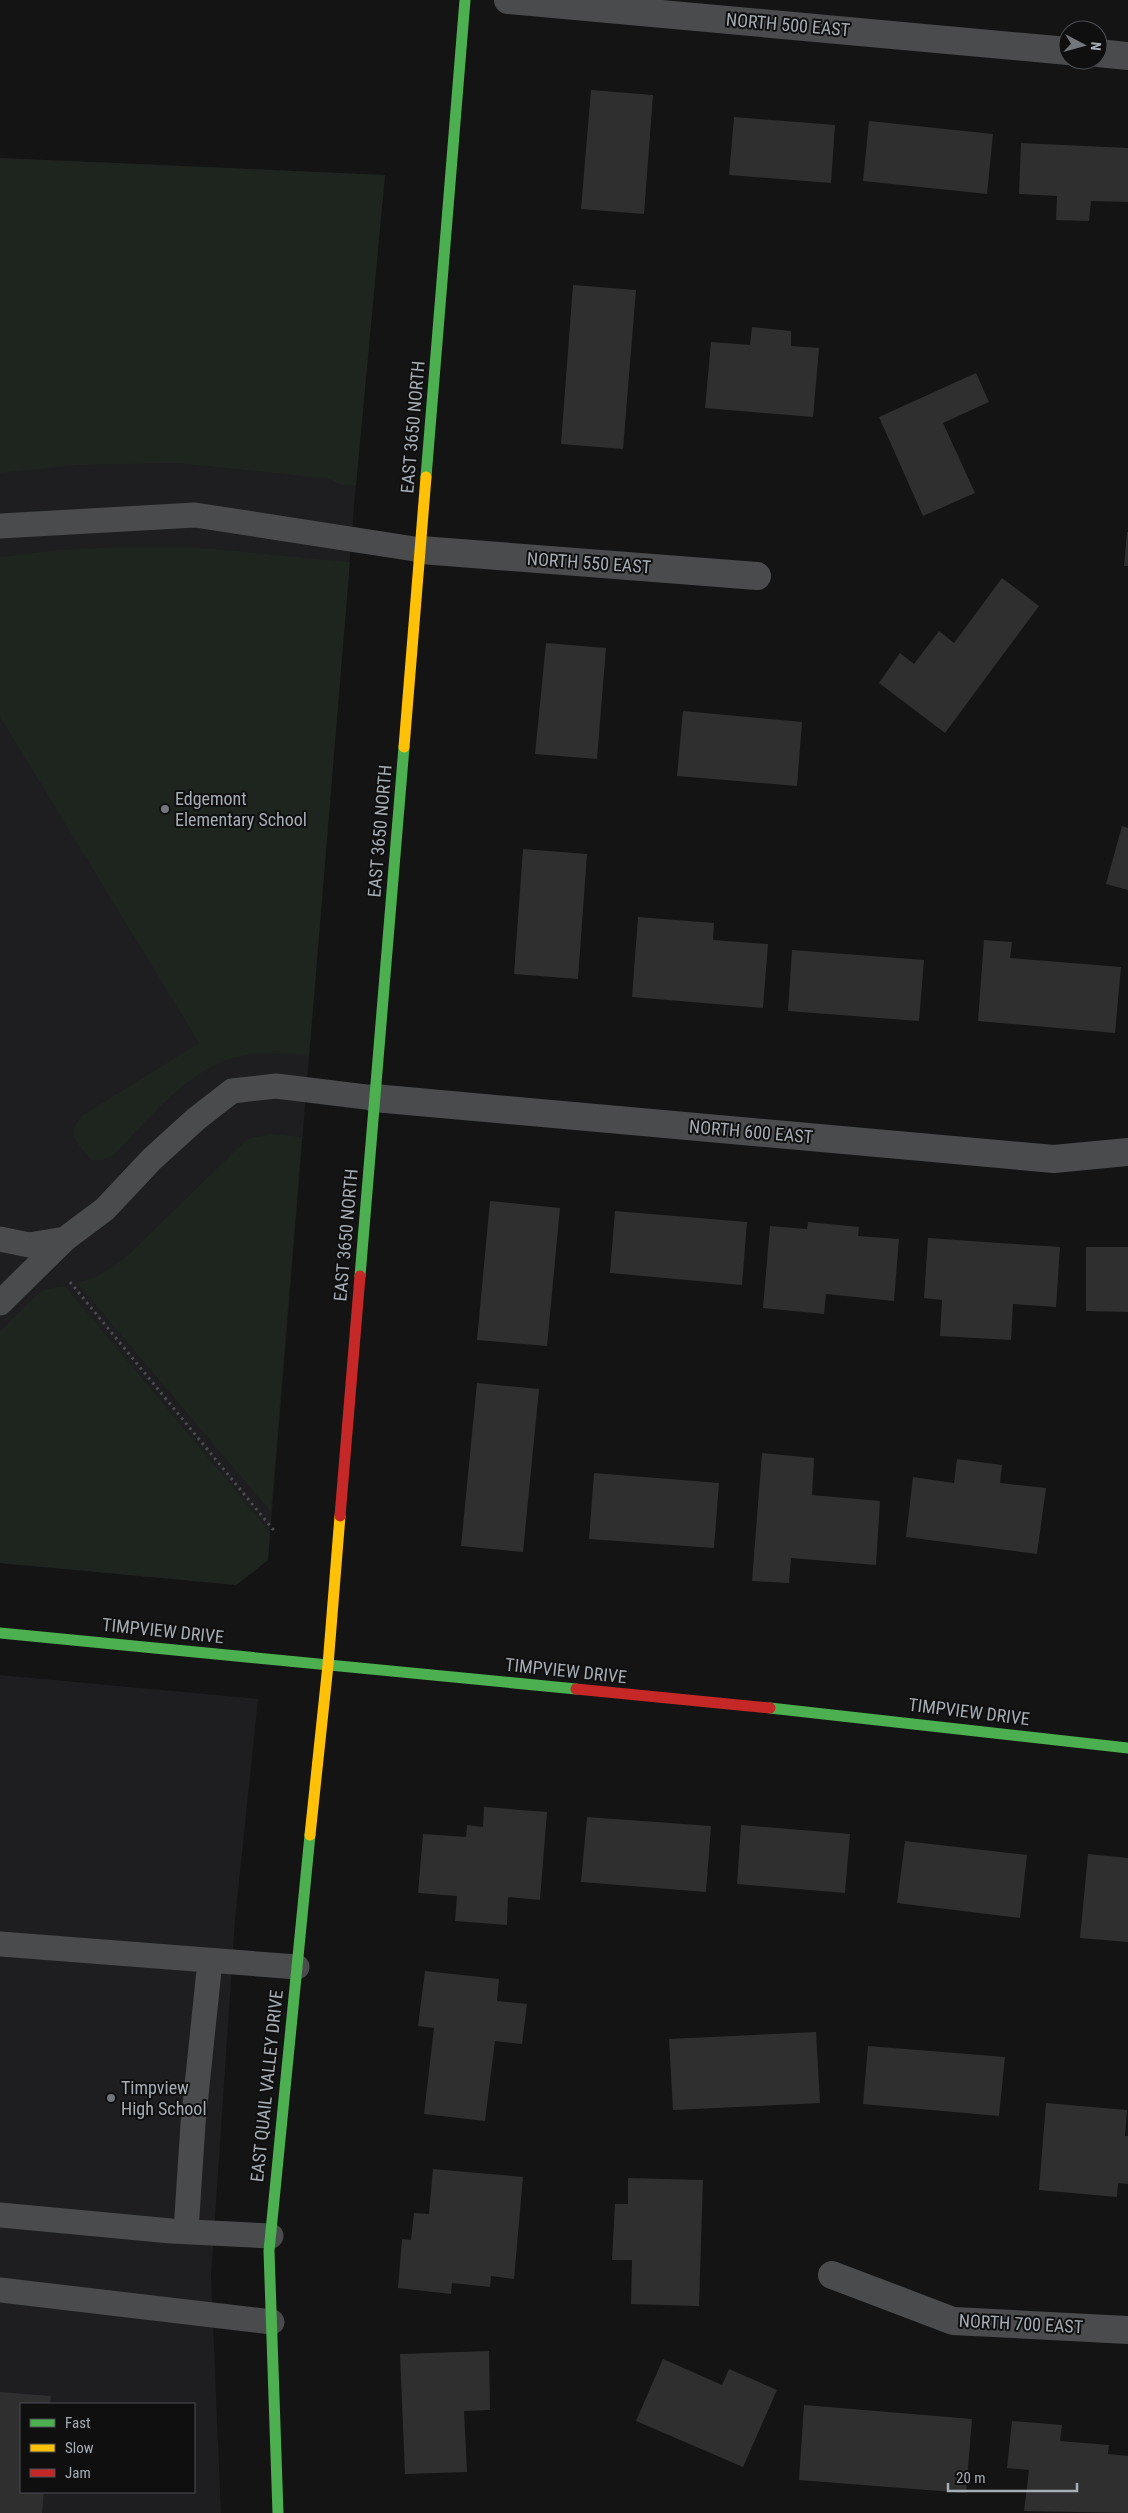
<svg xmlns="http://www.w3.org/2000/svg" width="1128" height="2513" font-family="'Roboto Condensed',sans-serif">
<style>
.built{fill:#1e1e20;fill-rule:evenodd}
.green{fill:#1e241e}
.building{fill:#2f2f30}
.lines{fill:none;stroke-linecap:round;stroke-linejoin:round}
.path{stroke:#4a4c4e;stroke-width:3;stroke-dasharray:2.5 4;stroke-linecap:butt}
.lane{stroke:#494b4d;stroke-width:25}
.street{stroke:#494b4d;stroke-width:28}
.fast{stroke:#4caf50;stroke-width:11}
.slow{stroke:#ffc107;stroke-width:11}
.jam{stroke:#c62828;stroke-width:11}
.poi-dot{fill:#73777c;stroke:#0f0f10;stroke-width:2}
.labels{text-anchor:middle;stroke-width:4;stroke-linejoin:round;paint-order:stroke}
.street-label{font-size:18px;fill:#a6adb4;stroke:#0f0f10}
.poi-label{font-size:18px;fill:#a6adb4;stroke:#0f0f10;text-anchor:start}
</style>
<rect width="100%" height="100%" fill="#141414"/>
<g class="built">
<polygon points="0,158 385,175 355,494 268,1560 236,1585 0,1563"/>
<path d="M0 1675 258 1699 235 1920 211 2277 221 2513H0ZM21 2404H194V2492H21Z"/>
</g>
<g class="green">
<polygon points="0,158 385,175 356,485 342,485 329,479 178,463 80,465 0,473"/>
<path d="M113 547H193L350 562 309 1056C292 1055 273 1053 256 1054 195 1058 153 1116 113 1156L102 1160H92C77 1144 64 1135 83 1115L199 1043 0 717V557L56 550Z"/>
<polygon points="272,1134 302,1137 271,1512 77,1283 96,1277 124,1259 247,1139"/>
<polygon points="65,1286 270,1532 268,1560 236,1585 0,1563 0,1331 42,1290"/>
</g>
<g class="building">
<polygon points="591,90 653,95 644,214 581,209"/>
<polygon points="734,117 835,125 831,183 729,175"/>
<polygon points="869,121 993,134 987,194 863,181"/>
<polygon points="1021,143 1128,148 1128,202 1091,201 1089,221 1056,220 1057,196 1019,194"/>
<polygon points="573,285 636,290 623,449 561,444"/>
<polygon points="752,327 791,331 791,346 819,348 813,417 705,408 711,342 750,345"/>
<polygon points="976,373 989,402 943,423 975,493 923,516 879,417"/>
<polygon points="1127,532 1128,532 1128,566 1124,566"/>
<polygon points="1002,578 1039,606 945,733 879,683 900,653 914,664 939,631 954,643"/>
<polygon points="546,643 606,648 597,759 535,754"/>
<polygon points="683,711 802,722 797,786 677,776"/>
<polygon points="1122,826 1128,828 1128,890 1106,884"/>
<polygon points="523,849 587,854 578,979 514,974"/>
<polygon points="638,917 714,923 713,940 768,944 763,1008 632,997"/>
<polygon points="984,940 1012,942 1010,958 1121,967 1115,1033 978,1021"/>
<polygon points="792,950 924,960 919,1021 788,1011"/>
<polygon points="490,1201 560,1208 547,1346 477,1340"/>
<polygon points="615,1211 747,1222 742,1285 610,1273"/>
<polygon points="808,1222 859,1227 858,1236 899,1239 894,1301 826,1294 824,1314 763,1308 770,1226 807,1229"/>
<polygon points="928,1238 1060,1247 1056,1307 1013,1304 1011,1340 940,1336 942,1300 924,1298"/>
<polygon points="1086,1247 1128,1247 1128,1312 1086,1311"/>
<polygon points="477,1383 539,1389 523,1552 461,1546"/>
<polygon points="762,1453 814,1458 812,1495 880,1501 876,1565 791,1558 789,1583 752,1581"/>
<polygon points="957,1459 1002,1465 1000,1483 1046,1488 1037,1554 906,1537 913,1477 954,1483"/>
<polygon points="594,1473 719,1483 714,1548 589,1539"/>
<polygon points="484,1807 547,1812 540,1900 508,1897 507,1925 455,1921 457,1896 418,1893 423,1834 466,1837 467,1825 483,1827"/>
<polygon points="587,1817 711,1826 706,1892 581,1882"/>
<polygon points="741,1825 850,1834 845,1893 737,1884"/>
<polygon points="905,1841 1027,1855 1020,1918 897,1903"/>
<polygon points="1088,1854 1128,1858 1128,1942 1080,1938"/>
<polygon points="425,1971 499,1979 497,2001 527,2004 522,2044 495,2041 485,2121 424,2114 434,2028 418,2026"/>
<polygon points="816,2032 820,2103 673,2110 669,2039"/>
<polygon points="868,2046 1005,2057 999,2116 863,2104"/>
<polygon points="1046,2103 1127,2110 1125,2136 1128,2136 1128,2184 1118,2183 1117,2197 1039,2190"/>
<polygon points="433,2169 523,2177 514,2279 491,2276 490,2287 452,2283 451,2294 398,2288 402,2239 411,2240 414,2213 429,2214"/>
<polygon points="628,2178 703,2180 699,2306 631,2304 632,2260 612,2260 615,2204 628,2204"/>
<polygon points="489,2351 490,2410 464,2411 467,2472 405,2474 400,2354"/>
<polygon points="663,2359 722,2385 729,2369 777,2390 743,2467 636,2421"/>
<polygon points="0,2392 51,2396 50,2404 21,2404 21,2492 44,2492 42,2513 0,2513"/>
<polygon points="804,2405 972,2419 966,2493 799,2480"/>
<polygon points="1012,2421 1062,2425 1060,2441 1109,2445 1108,2454 1128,2456 1128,2513 1024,2511 1029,2470 1007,2468"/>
</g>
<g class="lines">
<polyline class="path" points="70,1282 276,1533"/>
<g class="lane">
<polyline points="0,526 195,515 421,550"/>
<polyline points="0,1239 29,1245 65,1239"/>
<polyline points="0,1303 65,1239 105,1209 152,1159 196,1119 232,1091 276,1086 374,1098"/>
<polyline points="0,1944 297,1967"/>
<polyline points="0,2215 171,2231 271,2236"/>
<polyline points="186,2231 193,2124 210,1961"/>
<polyline points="0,2290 272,2322"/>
</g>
<g class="street">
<polyline points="508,0 1068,51"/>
<polyline points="1098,53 1128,56"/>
<polyline points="421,550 757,576"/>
<polyline points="374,1098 1054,1159 1128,1152"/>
<polyline points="832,2275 953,2321 1128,2330"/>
</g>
<g class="fast">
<polyline points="426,477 465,0"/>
<polyline points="360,1276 404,747"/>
<polyline points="0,1633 576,1689"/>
<polyline points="770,1708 1128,1748"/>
<polyline points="278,2513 269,2251 310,1835"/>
</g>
<g class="slow">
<polyline points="404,747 426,477"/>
<polyline points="310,1835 328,1665 340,1516"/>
</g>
<g class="jam">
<polyline points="340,1516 360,1276"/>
<polyline points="576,1689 770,1708"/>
</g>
</g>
<g class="poi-dot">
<circle cx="165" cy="809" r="5"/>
<circle cx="111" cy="2098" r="5"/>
</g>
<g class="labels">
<g class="street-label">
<text transform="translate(788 25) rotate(5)" y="6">NORTH 500 EAST</text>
<text transform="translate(413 427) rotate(-85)" y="6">EAST 3650 NORTH</text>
<text transform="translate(589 563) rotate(4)" y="6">NORTH 550 EAST</text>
<text transform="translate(380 831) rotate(-85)" y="6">EAST 3650 NORTH</text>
<text transform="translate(751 1132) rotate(5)" y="6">NORTH 600 EAST</text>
<text transform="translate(346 1235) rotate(-85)" y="6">EAST 3650 NORTH</text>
<text transform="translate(163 1631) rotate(6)" y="6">TIMPVIEW DRIVE</text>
<text transform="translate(566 1671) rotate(6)" y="6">TIMPVIEW DRIVE</text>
<text transform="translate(969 1712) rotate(7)" y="6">TIMPVIEW DRIVE</text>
<text transform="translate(267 2086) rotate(-84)" y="6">EAST QUAIL VALLEY DRIVE</text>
<text transform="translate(1021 2324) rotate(3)" y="6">NORTH 700 EAST</text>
</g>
<g class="poi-label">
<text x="175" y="805">Edgemont<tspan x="175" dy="21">Elementary School</tspan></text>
<text x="121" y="2094">Timpview<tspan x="121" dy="21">High School</tspan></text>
</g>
</g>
<rect x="20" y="2403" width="175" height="90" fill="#0f0f10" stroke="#4b4e52"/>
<rect x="30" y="2419" width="25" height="8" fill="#4caf50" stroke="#4b4e52"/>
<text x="65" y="2428" font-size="15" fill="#a6adb4">Fast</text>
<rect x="30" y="2444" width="25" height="8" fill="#ffc107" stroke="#4b4e52"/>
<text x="65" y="2453" font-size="15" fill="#a6adb4">Slow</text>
<rect x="30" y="2469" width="25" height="8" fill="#c62828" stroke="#4b4e52"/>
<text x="65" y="2478" font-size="15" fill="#a6adb4">Jam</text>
<g transform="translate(1083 45) rotate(96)"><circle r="24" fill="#0f0f10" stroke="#4b4e52"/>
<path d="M0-4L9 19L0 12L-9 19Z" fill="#73777c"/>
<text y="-8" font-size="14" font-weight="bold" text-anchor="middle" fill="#a6adb4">N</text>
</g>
<path d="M948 2483v8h129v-8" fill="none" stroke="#a6adb4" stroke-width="2.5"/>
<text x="956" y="2483" font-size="15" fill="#a6adb4" stroke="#0f0f10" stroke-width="4" paint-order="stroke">20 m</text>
</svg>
